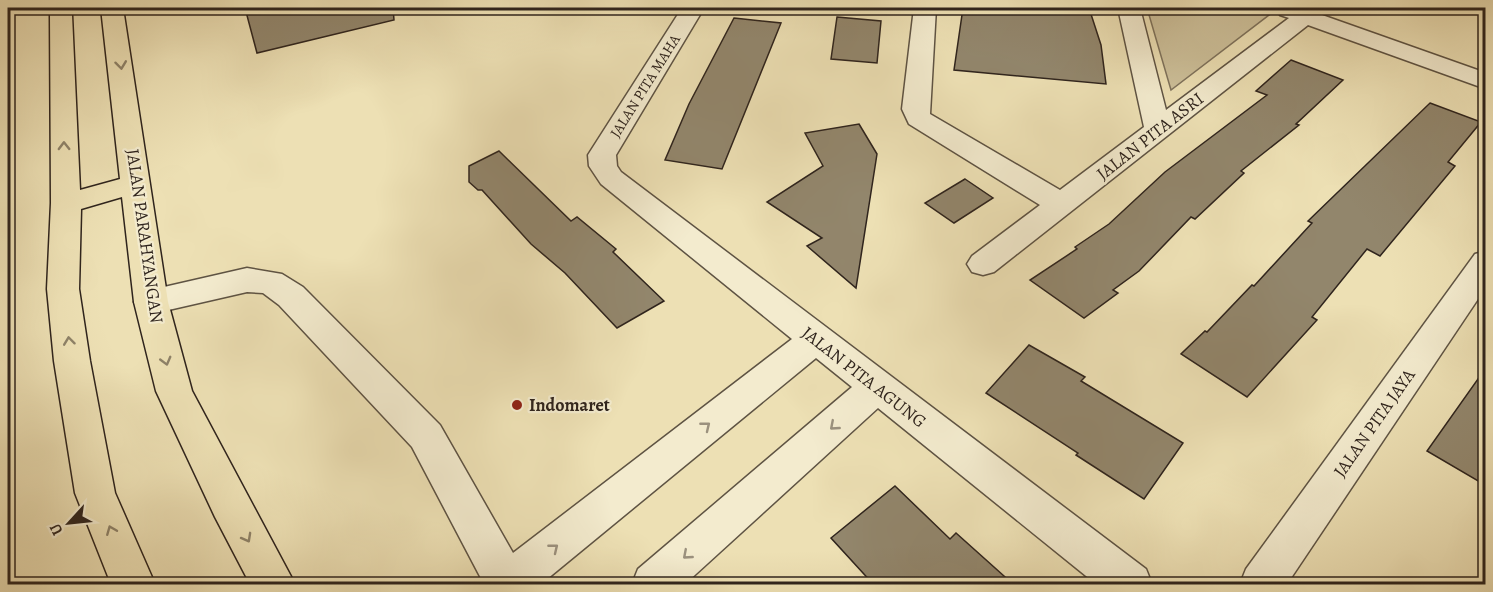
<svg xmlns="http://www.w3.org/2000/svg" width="1493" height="592" font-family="Alegreya,serif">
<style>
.green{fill:#cdc09a;stroke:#7e725c;stroke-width:1.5}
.building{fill:#92866c;stroke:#2f241d;stroke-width:1.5}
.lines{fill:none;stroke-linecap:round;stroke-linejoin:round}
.minor-casing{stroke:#5e5343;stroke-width:3}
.major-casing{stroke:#2f241d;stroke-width:3}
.minor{fill:#f3ebce;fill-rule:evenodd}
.major{fill:#ede0b4;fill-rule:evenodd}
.oneway{stroke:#8e8268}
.oneway2{stroke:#9b917e}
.poi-dot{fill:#8f2418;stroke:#f3ebce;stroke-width:2}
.labels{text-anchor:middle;stroke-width:4.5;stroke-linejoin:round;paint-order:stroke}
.far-street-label{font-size:15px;fill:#2f241d;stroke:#f3ebce}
.street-label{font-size:18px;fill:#2f241d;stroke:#f3ebce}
.poi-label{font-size:18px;font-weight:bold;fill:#2f241d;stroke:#f3ebce;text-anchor:start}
</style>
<rect width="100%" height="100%" fill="#ede0b4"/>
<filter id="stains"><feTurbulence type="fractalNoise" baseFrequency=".00333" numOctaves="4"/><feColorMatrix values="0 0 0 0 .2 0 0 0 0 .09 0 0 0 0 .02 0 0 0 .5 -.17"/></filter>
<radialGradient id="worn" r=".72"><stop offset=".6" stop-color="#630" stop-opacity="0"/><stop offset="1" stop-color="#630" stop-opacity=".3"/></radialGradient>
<polygon class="green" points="1147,8 1259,8 1273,12 1171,90"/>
<g class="building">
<polygon points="245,8 393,8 394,20 257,53"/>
<polygon points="963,8 1089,8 1101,45 1106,84 954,70"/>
<polygon points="837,17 881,21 877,63 831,59"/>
<polygon points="734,18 781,23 722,169 665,160 689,104"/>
<polygon points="1291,60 1343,80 1296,124 1299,125 1241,171 1244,173 1195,219 1191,217 1139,271 1113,290 1118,293 1084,318 1030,280 1077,249 1075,247 1109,224 1165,172 1267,95 1256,91"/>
<polygon points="1430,103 1481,122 1448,162 1455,166 1380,256 1367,249 1312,317 1317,320 1247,397 1181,354 1205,331 1207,332 1252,285 1254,286 1312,223 1308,221"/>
<polygon points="859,124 877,154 856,288 807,246 822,238 767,202 823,166 805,133"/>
<polygon points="499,151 571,221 577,217 616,249 613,252 664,301 617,328 565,273 531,244 482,190 478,190 469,182 469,166"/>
<polygon points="965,179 993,198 954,223 925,203"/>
<polygon points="1029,345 1085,377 1081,381 1183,443 1144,499 1076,455 1078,453 986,393"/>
<polygon points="1485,369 1485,485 1427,451"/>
<polygon points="895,486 950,539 956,533 1014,585 874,585 831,538"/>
</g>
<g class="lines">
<g class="minor-casing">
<g id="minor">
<polygon points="682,8 704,8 616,155 617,166 621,172 1146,569 1152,584 1096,584 878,408 685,584 632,584 638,569 852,387 816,358 541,584 484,584 412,447 279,305 263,293 247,292 151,314 139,311 134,302 139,293 151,290 247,268 282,274 303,287 440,425 513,553 792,339 601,184 589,166 588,155"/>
<polygon points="914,8 936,8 930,114 1060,190 1144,127 1118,8 1140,8 1166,110 1289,18 1280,15 1277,10 1279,8 1327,8 1322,15 1486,73 1486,89 1308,25 994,272 983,275 972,272 967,264 972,256 1040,205 909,124 902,109"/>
<polygon points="1486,251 1486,287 1287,584 1240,584 1246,569 1475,254"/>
</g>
</g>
<g class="major-casing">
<polygon id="major" points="47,8 69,8 72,15 80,190 120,179 101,8 123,8 168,302 192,391 295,584 250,584 215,517 156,391 134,302 122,197 81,209 79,289 90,361 115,493 155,584 111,584 75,493 54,361 47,289 51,203 50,15"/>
</g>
<use href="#minor" class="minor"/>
<use href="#major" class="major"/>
</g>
<defs><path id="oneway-chevron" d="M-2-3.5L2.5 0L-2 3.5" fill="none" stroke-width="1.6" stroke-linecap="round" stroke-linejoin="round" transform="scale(1.5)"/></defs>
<g class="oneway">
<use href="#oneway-chevron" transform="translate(121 65) rotate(83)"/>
<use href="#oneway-chevron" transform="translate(64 146) rotate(-91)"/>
<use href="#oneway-chevron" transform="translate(69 341) rotate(-97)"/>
<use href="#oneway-chevron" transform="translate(166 361) rotate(75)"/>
<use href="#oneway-chevron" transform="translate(111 530) rotate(-112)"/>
<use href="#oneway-chevron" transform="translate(247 538) rotate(61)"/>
</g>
<g class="oneway2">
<use href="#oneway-chevron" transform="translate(706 426) rotate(-39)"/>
<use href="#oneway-chevron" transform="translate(834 426) rotate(139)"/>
<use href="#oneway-chevron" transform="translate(554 548) rotate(-39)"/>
<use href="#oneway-chevron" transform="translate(687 555) rotate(139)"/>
</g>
<circle class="poi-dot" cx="517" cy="405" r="6"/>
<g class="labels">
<g class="far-street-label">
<text transform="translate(645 86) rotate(-58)" y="5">JALAN PITA MAHA</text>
</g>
<g class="street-label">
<text transform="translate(1150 136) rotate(-38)" y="6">JALAN PITA ASRI</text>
<text transform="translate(145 236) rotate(82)" y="6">JALAN PARAHYANGAN</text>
<text transform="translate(864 377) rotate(38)" y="6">JALAN PITA AGUNG</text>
<text transform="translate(1374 423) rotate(-55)" y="6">JALAN PITA JAYA</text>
</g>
<g class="poi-label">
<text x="529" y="411">Indomaret</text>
</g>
</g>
<rect width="1493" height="592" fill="none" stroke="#ede0b4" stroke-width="30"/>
<rect x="9" y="9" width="1475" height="574" fill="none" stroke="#2f241d" stroke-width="3"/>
<rect x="15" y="15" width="1463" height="562" fill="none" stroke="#2f241d" stroke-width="1.5"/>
<g transform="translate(69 523) rotate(243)" stroke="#f3ebce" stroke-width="4.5" paint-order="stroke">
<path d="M0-4.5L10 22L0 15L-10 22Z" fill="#2f241d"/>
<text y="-9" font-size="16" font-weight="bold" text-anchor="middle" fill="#2f241d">U</text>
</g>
<rect width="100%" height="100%" filter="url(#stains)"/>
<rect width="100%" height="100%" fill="url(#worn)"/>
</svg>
